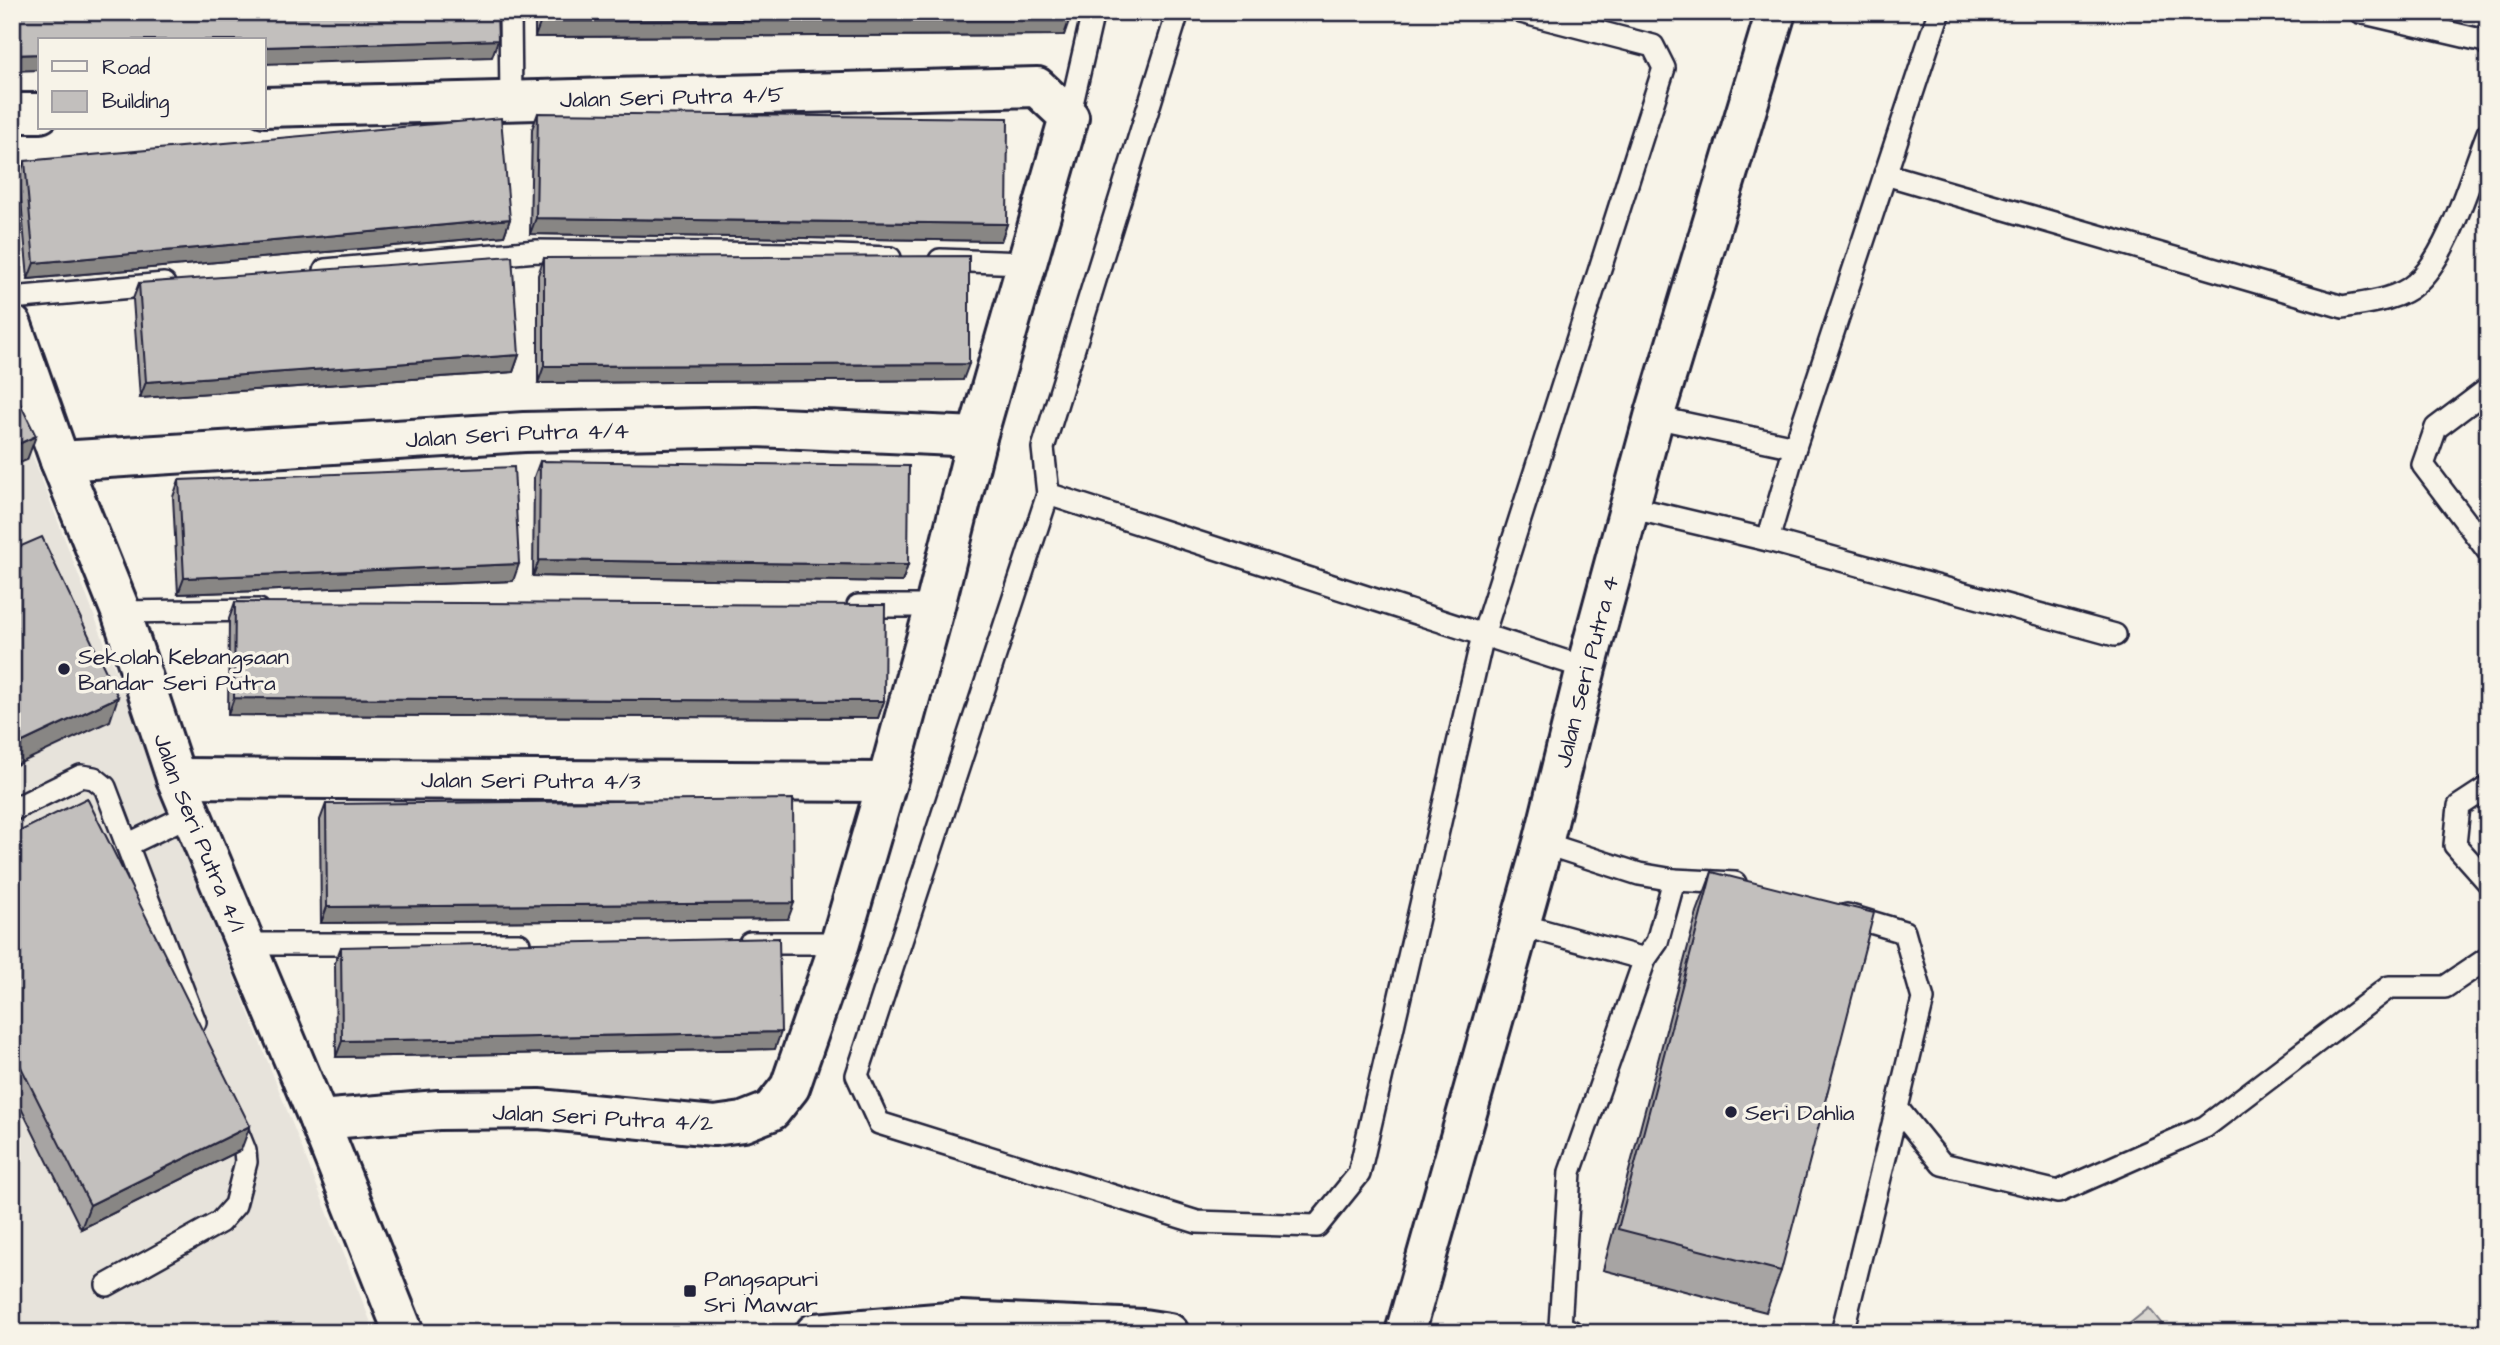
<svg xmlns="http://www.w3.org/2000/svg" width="2500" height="1345" font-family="'Architects Daughter',sans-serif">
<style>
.built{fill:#e7e3db}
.green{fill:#d8d5cf;stroke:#7d7c85;stroke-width:2}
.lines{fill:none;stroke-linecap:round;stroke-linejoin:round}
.lane-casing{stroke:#22223b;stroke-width:26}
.street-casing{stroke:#22223b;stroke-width:44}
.secondary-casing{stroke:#22223b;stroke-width:44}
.lane{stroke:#f7f3e8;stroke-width:21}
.street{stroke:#f7f3e8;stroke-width:38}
.secondary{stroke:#f7f3e8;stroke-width:38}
.wall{fill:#a7a4a3;stroke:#22223b;stroke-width:2}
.shaded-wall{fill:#888684;stroke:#22223b;stroke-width:2}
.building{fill:#c2bfbd;stroke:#22223b;stroke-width:2}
.poi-dot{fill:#22223b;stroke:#f7f3e8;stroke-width:2.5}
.labels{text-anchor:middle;stroke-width:7;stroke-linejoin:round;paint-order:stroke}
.street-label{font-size:23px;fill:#22223b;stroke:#f7f3e8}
.poi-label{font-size:23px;fill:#22223b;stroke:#f7f3e8;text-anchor:start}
</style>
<rect width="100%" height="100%" fill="#f7f3e8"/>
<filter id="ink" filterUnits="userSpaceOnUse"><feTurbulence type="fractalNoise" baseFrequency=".0143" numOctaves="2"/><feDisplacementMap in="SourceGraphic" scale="14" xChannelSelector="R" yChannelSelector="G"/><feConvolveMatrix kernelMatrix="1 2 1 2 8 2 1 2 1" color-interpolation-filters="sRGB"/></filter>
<g filter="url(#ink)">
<polygon class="built" points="12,407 37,467 192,870 375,1333 12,1333"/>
<polygon class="green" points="2149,1308 2169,1333 2118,1333"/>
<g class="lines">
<g class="lane-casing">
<g id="lane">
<polyline points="510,12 511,101"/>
<polyline points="1178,12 1043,448 1048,494 857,1075 879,1123 1197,1222 1317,1226 1359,1174 1483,635 1664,68 1653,46 1521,12"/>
<polyline points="2360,12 2485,41 2488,45"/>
<polyline points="1069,117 1093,12"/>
<path d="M1885 174 2343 307C2365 303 2398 300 2415 284 2449 256 2471 175 2488 133"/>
<polyline points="940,260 1026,263"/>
<polyline points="325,270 537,251 786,254 890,258"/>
<polyline points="12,298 164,284"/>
<polyline points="2488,389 2436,428 2423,465 2488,551"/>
<polyline points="1654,417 1795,447"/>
<polyline points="1048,494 1586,668"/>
<polyline points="1629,507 1768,540 2115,635"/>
<polyline points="1768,540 1795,447 1939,12"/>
<polyline points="858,606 935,606"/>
<polyline points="121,612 259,610"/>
<polyline points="2488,787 2459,806 2455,845 2488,882"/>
<polyline points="12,810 81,776 94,778 105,787 127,845"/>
<polyline points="191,814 127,845 195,1022"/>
<polyline points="1543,843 1639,874 1674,880 1735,883"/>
<polyline points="1847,915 1904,932 1923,999 1897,1108 1942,1164 2058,1192 2205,1127 2389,987 2445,987 2488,958"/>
<polyline points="1521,925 1645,959"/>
<polyline points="750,943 840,943"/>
<polyline points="244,944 519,944"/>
<polyline points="107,1285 220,1222 235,1205 246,1162 245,1151 233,1121"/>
<polyline points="1575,1333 1560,1326 1570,1172 1645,959 1657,942 1674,880"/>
<polyline points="1842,1333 1897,1108"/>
</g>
</g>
<g class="street-casing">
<g id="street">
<path id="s1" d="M264 107 1037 87 1069 117 977 437 935 606 887 782 840 943 790 1087 771 1111 743 1122 714 1126 539 1109 438 1110 319 1120"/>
<polyline points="12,113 40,113"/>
<path id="s2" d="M12 325 60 461 121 612 176 778 319 1120 404 1333"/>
<path id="s3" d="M60 461 524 432 757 427 977 437"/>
<path id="s4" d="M176 778 887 782"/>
<path id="s5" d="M1405 1333 1543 843 1586 668 1654 417 1776 12"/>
</g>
</g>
<g class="secondary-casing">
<polyline id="secondary" points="815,1333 961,1321 1143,1329 1169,1333"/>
</g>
<use href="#lane" class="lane"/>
<use href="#street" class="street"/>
<use href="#secondary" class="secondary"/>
</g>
<g class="wall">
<polygon points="535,12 1070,12 1064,35 535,37"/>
<polygon points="538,113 1007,224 1001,241 530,234 532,129"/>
<polygon points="25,161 510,219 504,236 28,279 19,177"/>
<polygon points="544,258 963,380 538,383 538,275"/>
<polygon points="139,283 519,355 513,372 140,398 133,299"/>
<polygon points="540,461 908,565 902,582 533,576 534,477"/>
<polygon points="179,480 513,581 178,594 173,497"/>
<polygon points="235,602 884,701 878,718 228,715 229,619"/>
<polygon points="326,804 788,919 321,923 320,820"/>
<polygon points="12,835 241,1150 81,1229 12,1090"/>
<polygon points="1712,872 1781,1271 1766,1312 1603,1270 1697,912"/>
<polygon points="341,947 775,1049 336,1057 335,963"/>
</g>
<g class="shaded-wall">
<polygon points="1070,18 1064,35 535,37 541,21"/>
<polygon points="498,40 492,57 264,64 264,47"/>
<polygon points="40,54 40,70 12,71 12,55"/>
<polygon points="536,218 1007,224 1001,241 530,234"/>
<polygon points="510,219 504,236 28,279 34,263"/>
<polygon points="519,355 513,372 140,398 146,382"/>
<polygon points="969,364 963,380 538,383 544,366"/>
<polygon points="36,436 27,460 12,466 12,447"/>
<polygon points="539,560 908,565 902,582 533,576"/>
<polygon points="519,564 513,581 178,594 184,578"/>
<polygon points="118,697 110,721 12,767 12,747"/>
<polygon points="234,698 884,701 878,718 228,715"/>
<polygon points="794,903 788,919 321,923 327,907"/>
<polygon points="781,1032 775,1049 336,1057 342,1041"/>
<polygon points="250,1126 241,1150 81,1229 90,1205"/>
</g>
<g class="building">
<polygon points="12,12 497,12 498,40 264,47 264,40 40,40 40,54 12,55"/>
<polygon points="541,12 1070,12 1070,18 541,21"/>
<polygon points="538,113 1008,118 1007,224 536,218"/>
<polygon points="501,118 510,219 34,263 25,161"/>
<polygon points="512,256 519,355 146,382 139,283"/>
<polygon points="969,256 969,364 544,366 544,258"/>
<polygon points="12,387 36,436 12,447"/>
<polygon points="540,461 909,466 908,565 539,560"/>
<polygon points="514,467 519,564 184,578 179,480"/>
<polygon points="42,537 118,697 12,747 12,550"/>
<polygon points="235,602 885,605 884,701 234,698"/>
<polygon points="87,798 250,1126 90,1205 12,1049 12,835"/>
<polygon points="793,799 794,903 327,907 326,804"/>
<polygon points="1712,872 1874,913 1781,1271 1618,1229"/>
<polygon points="779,938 781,1032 342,1041 341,947"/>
</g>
</g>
<g class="poi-dot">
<circle cx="64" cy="669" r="7"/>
<circle cx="1731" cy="1112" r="7"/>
<rect x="683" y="1284" width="14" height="14" rx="3.5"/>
</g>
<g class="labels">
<g class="street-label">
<text dy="8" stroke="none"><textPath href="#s1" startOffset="408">Jalan Seri Putra 4/5</textPath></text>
<text dy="8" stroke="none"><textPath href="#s3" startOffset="458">Jalan Seri Putra 4/4</textPath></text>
<text dy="8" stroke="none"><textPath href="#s5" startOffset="686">Jalan Seri Putra 4</textPath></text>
<text dy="8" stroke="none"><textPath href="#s4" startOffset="355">Jalan Seri Putra 4/3</textPath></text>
<text dy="8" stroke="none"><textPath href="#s2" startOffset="541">Jalan Seri Putra 4/1</textPath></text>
<text transform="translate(603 1117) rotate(3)" y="8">Jalan Seri Putra 4/2</text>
</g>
<g class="poi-label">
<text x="78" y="664">Sekolah Kebangsaan<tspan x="78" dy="26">Bandar Seri Putra</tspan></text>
<text x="1745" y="1120">Seri Dahlia</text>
<text x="704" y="1286">Pangsapuri<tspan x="704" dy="26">Sri Mawar</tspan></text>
</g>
</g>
<rect width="2500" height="1345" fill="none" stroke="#f7f3e8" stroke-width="42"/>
<rect x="21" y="21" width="2458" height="1303" fill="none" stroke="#22223b" stroke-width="2.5" filter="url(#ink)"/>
<rect x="38" y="38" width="228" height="91" fill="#f7f3e8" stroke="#a29fa3" stroke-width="2"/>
<rect x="52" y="61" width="35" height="10" fill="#f7f3e8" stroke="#a29fa3" stroke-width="2"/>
<text x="102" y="74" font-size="21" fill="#22223b">Road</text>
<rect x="52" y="91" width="35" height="21" fill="#c2bfbd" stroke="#a29fa3" stroke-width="2"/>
<text x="102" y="108" font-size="21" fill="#22223b">Building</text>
</svg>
